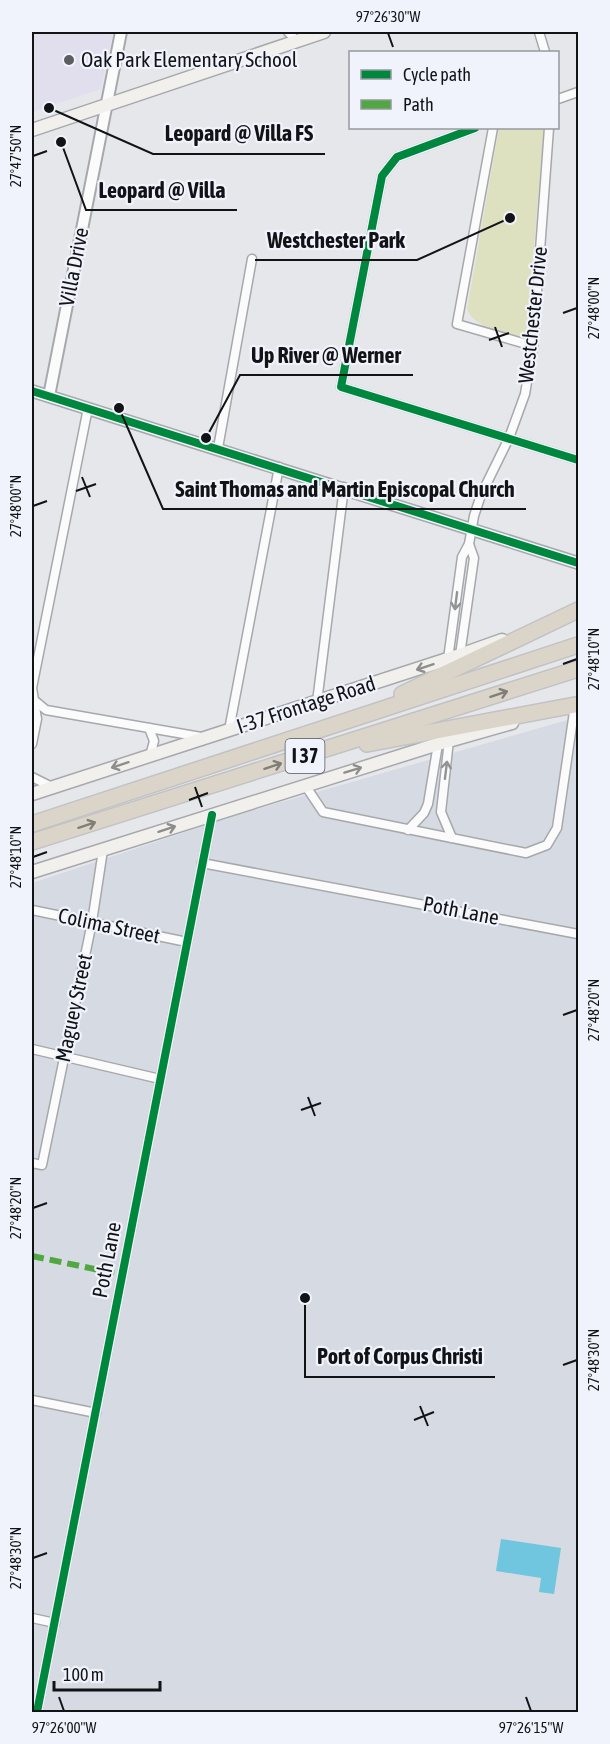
<svg xmlns="http://www.w3.org/2000/svg" width="610" height="1744" font-family="'Asap Condensed',sans-serif">
<style>
.built{fill:#d6dae2}
.education{fill:#e1dfed}
.green{fill:#dee1bf}
.water{fill:#70c5df}
.lines{fill:none;stroke-linecap:round;stroke-linejoin:round}
.minor-casing{stroke:#a7a8ac;stroke-width:11}
.tertiary-casing{stroke:#a7a8ac;stroke-width:14}
.secondary-casing{stroke:#a7a8ac;stroke-width:15}
.motorway-casing{stroke:#c2c2c5;stroke-width:18}
.minor{stroke:#fbfbfc;stroke-width:8}
.tertiary{stroke:#fbfbfc;stroke-width:10}
.secondary{stroke:#f2f0ed;stroke-width:12}
.motorway{stroke:#dbd5c9;stroke-width:15}
.quiet{stroke:#51a842;stroke-width:6;stroke-dasharray:12 6;stroke-linecap:butt}
.cycleway-casing{stroke:#f0f3fb;stroke-width:11}
.cycleway{stroke:#00873e;stroke-width:8}
.oneway{stroke:#929394}
.oneway2{stroke:#8d8d8c}
.oneway3{stroke:#817e78}
.ticks{fill:none;stroke:#121316;stroke-width:2}
.poi-dot{fill:#5c5d61;stroke:#f0f3fb;stroke-width:2}
.labels{text-anchor:middle;stroke-width:4.5;stroke-linejoin:round;paint-order:stroke}
.shield{fill:#f0f3fb;stroke:#55565b;stroke-width:1.5}
.shield-label{font-size:20px;font-weight:bold;fill:#121316}
.poi-label{font-size:21px;fill:#121316;stroke:#f0f3fb;text-anchor:start}
.street-label{font-size:21px;fill:#121316;stroke:#f0f3fb}
.leader{fill:none;stroke:#121316;stroke-width:2}
.callout-dot{fill:#121316;stroke:#f0f3fb;stroke-width:2}
.callout-label{font-size:22px;text-anchor:middle;font-weight:bold;fill:#121316;stroke:#f0f3fb;stroke-width:4.5;stroke-linejoin:round;paint-order:stroke}
.neatline{fill:none;stroke:#121316;stroke-width:2}
.ticks-label{font-size:15px;text-anchor:middle;fill:#121316}
</style>
<rect width="100%" height="100%" fill="#e6e7eb"/>
<polygon class="built" points="578,717 578,1712 32,1712 32,883 237,815"/>
<polygon class="education" points="32,32 113,32 101,89 32,112"/>
<path class="green" d="M499 128H544L527 330 524 337C505 337 473 326 467 309Z"/>
<polygon class="water" points="501,1539 561,1548 554,1594 539,1592 541,1578 496,1571"/>
<g class="lines">
<g class="minor-casing">
<g id="minor">
<polyline points="288,32 297,41"/>
<polyline points="539,32 545,52"/>
<polyline points="558,99 578,92"/>
<polyline points="475,128 397,157 382,176 341,387 578,460"/>
<polyline points="493,128 457,324 533,346"/>
<polyline points="218,448 252,259"/>
<polyline points="460,655 474,558 469,544"/>
<polyline points="448,659 462,557 469,544 474,516 481,495 509,438 525,394 533,346 549,128"/>
<polyline points="34,700 46,710 201,737"/>
<polyline points="317,702 344,487"/>
<polyline points="149,728 154,741 150,756"/>
<polyline points="229,730 279,467"/>
<polyline points="449,740 441,812 452,838"/>
<polyline points="32,744 37,719 32,688 88,408"/>
<polyline points="32,777 52,787"/>
<polyline points="305,785 323,812 526,853 547,845 557,828 575,705"/>
<polyline points="408,830 424,813 428,804 438,744"/>
<polyline points="202,863 578,934"/>
<polyline points="32,910 187,942"/>
<polyline points="32,1049 160,1079"/>
<polyline points="32,1163 42,1165 92,922 103,850"/>
<polyline points="32,1400 96,1413"/>
<polyline points="32,1618 55,1623"/>
<polyline points="37,1712 212,815"/>
</g>
</g>
<g class="tertiary-casing">
<g id="tertiary">
<polyline points="32,391 578,563"/>
<polyline points="49,396 121,32"/>
</g>
</g>
<g class="secondary-casing">
<g id="secondary">
<polyline points="32,130 324,32"/>
<polyline points="32,794 460,655 502,640"/>
<polyline points="32,872 438,744 512,723"/>
</g>
</g>
<g class="motorway-casing">
<g id="motorway">
<polyline points="402,694 578,610"/>
<polyline points="367,744 575,705"/>
<polyline points="32,824 578,645"/>
<polyline points="32,842 578,669"/>
</g>
</g>
<use href="#minor" class="minor"/>
<use href="#tertiary" class="tertiary"/>
<use href="#secondary" class="secondary"/>
<use href="#motorway" class="motorway"/>
<polyline class="quiet" points="32,1256 123,1275"/>
<g class="cycleway-casing">
<g id="cycleway">
<polyline points="475,128 397,157 382,176 341,387 578,460"/>
<polyline points="32,391 578,563"/>
<polyline points="37,1712 212,815"/>
</g>
</g>
<use href="#cycleway" class="cycleway"/>
</g>
<defs><path id="oneway-shaft" d="M-6 0H5M1.5-3L5.5 0L1.5 3" fill="none" stroke-width="1.6" stroke-linecap="round" stroke-linejoin="round" transform="scale(1.5)"/></defs>
<g class="oneway">
<use href="#oneway-shaft" transform="translate(456 601) rotate(97)"/>
<use href="#oneway-shaft" transform="translate(446 770) rotate(-83)"/>
</g>
<g class="oneway2">
<use href="#oneway-shaft" transform="translate(425 667) rotate(162)"/>
<use href="#oneway-shaft" transform="translate(120 765) rotate(162)"/>
<use href="#oneway-shaft" transform="translate(353 770) rotate(-17)"/>
<use href="#oneway-shaft" transform="translate(167 829) rotate(-18)"/>
</g>
<g class="oneway3">
<use href="#oneway-shaft" transform="translate(499 694) rotate(-18)"/>
<use href="#oneway-shaft" transform="translate(273 766) rotate(-18)"/>
<use href="#oneway-shaft" transform="translate(87 825) rotate(-18)"/>
</g>
<path class="ticks" d="M388 33 393 47M33 156 47 151M563 313 577 308M495 327 502 347M489 340 509 333M82 477 90 497M76 491 96 484M33 506 47 501M563 664 577 659M195 787 202 807M189 800 208 793M33 857 47 852M563 1015 577 1010M308 1097 315 1116M301 1110 321 1103M33 1208 47 1203M563 1365 577 1360M420 1406 428 1426M414 1420 434 1412M33 1558 47 1553M59 1697 64 1711M526 1697 531 1711"/>
<circle class="poi-dot" cx="69" cy="60" r="6"/>
<g class="labels">
<rect class="shield" x="285.5" y="739" width="39" height="34" rx="4.5"/>
<g class="shield-label">
<text x="305" y="763">I 37</text>
</g>
<g class="poi-label">
<text x="81" y="67">Oak Park Elementary School</text>
</g>
<g class="street-label">
<text transform="translate(74 267) rotate(-79)" y="7">Villa Drive</text>
<text transform="translate(533 315) rotate(-84)" y="7">Westchester Drive</text>
<text transform="translate(306 705) rotate(-18)" y="7">I-37 Frontage Road</text>
<text transform="translate(461 911) rotate(11)" y="7">Poth Lane</text>
<text transform="translate(109 926) rotate(12)" y="7">Colima Street</text>
<text transform="translate(74 1008) rotate(-78)" y="7">Maguey Street</text>
<text transform="translate(107 1260) rotate(-79)" y="7">Poth Lane</text>
</g>
</g>
<path class="leader" d="M49 108L153 154H325M61 142L86 210H237M510 218L417 260H255M206 438L240 375H413M119 408L163 509H526M305 1298L305 1377H495"/>
<g class="callout-dot">
<circle cx="49" cy="108" r="6"/>
<circle cx="61" cy="142" r="6"/>
<circle cx="510" cy="218" r="6"/>
<circle cx="206" cy="438" r="6"/>
<circle cx="119" cy="408" r="6"/>
<circle cx="305" cy="1298" r="6"/>
</g>
<g class="callout-label">
<text x="239" y="141">Leopard @ Villa FS</text>
<text x="162" y="198">Leopard @ Villa</text>
<text x="336" y="248">Westchester Park</text>
<text x="326" y="363">Up River @ Werner</text>
<text x="345" y="497">Saint Thomas and Martin Episcopal Church</text>
<text x="400" y="1364">Port of Corpus Christi</text>
</g>
<rect width="610" height="1744" fill="none" stroke="#f0f3fb" stroke-width="66"/>
<rect x="349" y="51" width="210" height="78" fill="#f0f3fb" stroke="#97999f" stroke-width="1.5"/>
<rect x="361" y="70" width="30" height="9" fill="#00873e" stroke="#97999f" stroke-width="1.5"/>
<text x="403" y="81" font-size="18" fill="#121316">Cycle path</text>
<rect x="361" y="100" width="30" height="9" fill="#51a842" stroke="#97999f" stroke-width="1.5"/>
<text x="403" y="111" font-size="18" fill="#121316">Path</text>
<path d="M54 1681v9h106v-9" fill="none" stroke="#121316" stroke-width="3"/>
<text x="63" y="1681" font-size="18" fill="#121316" stroke="#f0f3fb" stroke-width="4.5" paint-order="stroke">100 m</text>
<rect x="33" y="33" width="544" height="1678" class="neatline"/>
<g class="ticks-label">
<text x="388" y="22">97°26'30"W</text>
<text transform="translate(16 156) rotate(-90)" y="5">27°47'50"N</text>
<text transform="translate(594 308) rotate(-90)" y="5">27°48'00"N</text>
<text transform="translate(16 506) rotate(-90)" y="5">27°48'00"N</text>
<text transform="translate(594 659) rotate(-90)" y="5">27°48'10"N</text>
<text transform="translate(16 857) rotate(-90)" y="5">27°48'10"N</text>
<text transform="translate(594 1010) rotate(-90)" y="5">27°48'20"N</text>
<text transform="translate(16 1208) rotate(-90)" y="5">27°48'20"N</text>
<text transform="translate(594 1360) rotate(-90)" y="5">27°48'30"N</text>
<text transform="translate(16 1558) rotate(-90)" y="5">27°48'30"N</text>
<text x="64" y="1733">97°26'00"W</text>
<text x="531" y="1733">97°26'15"W</text>
</g>
</svg>
